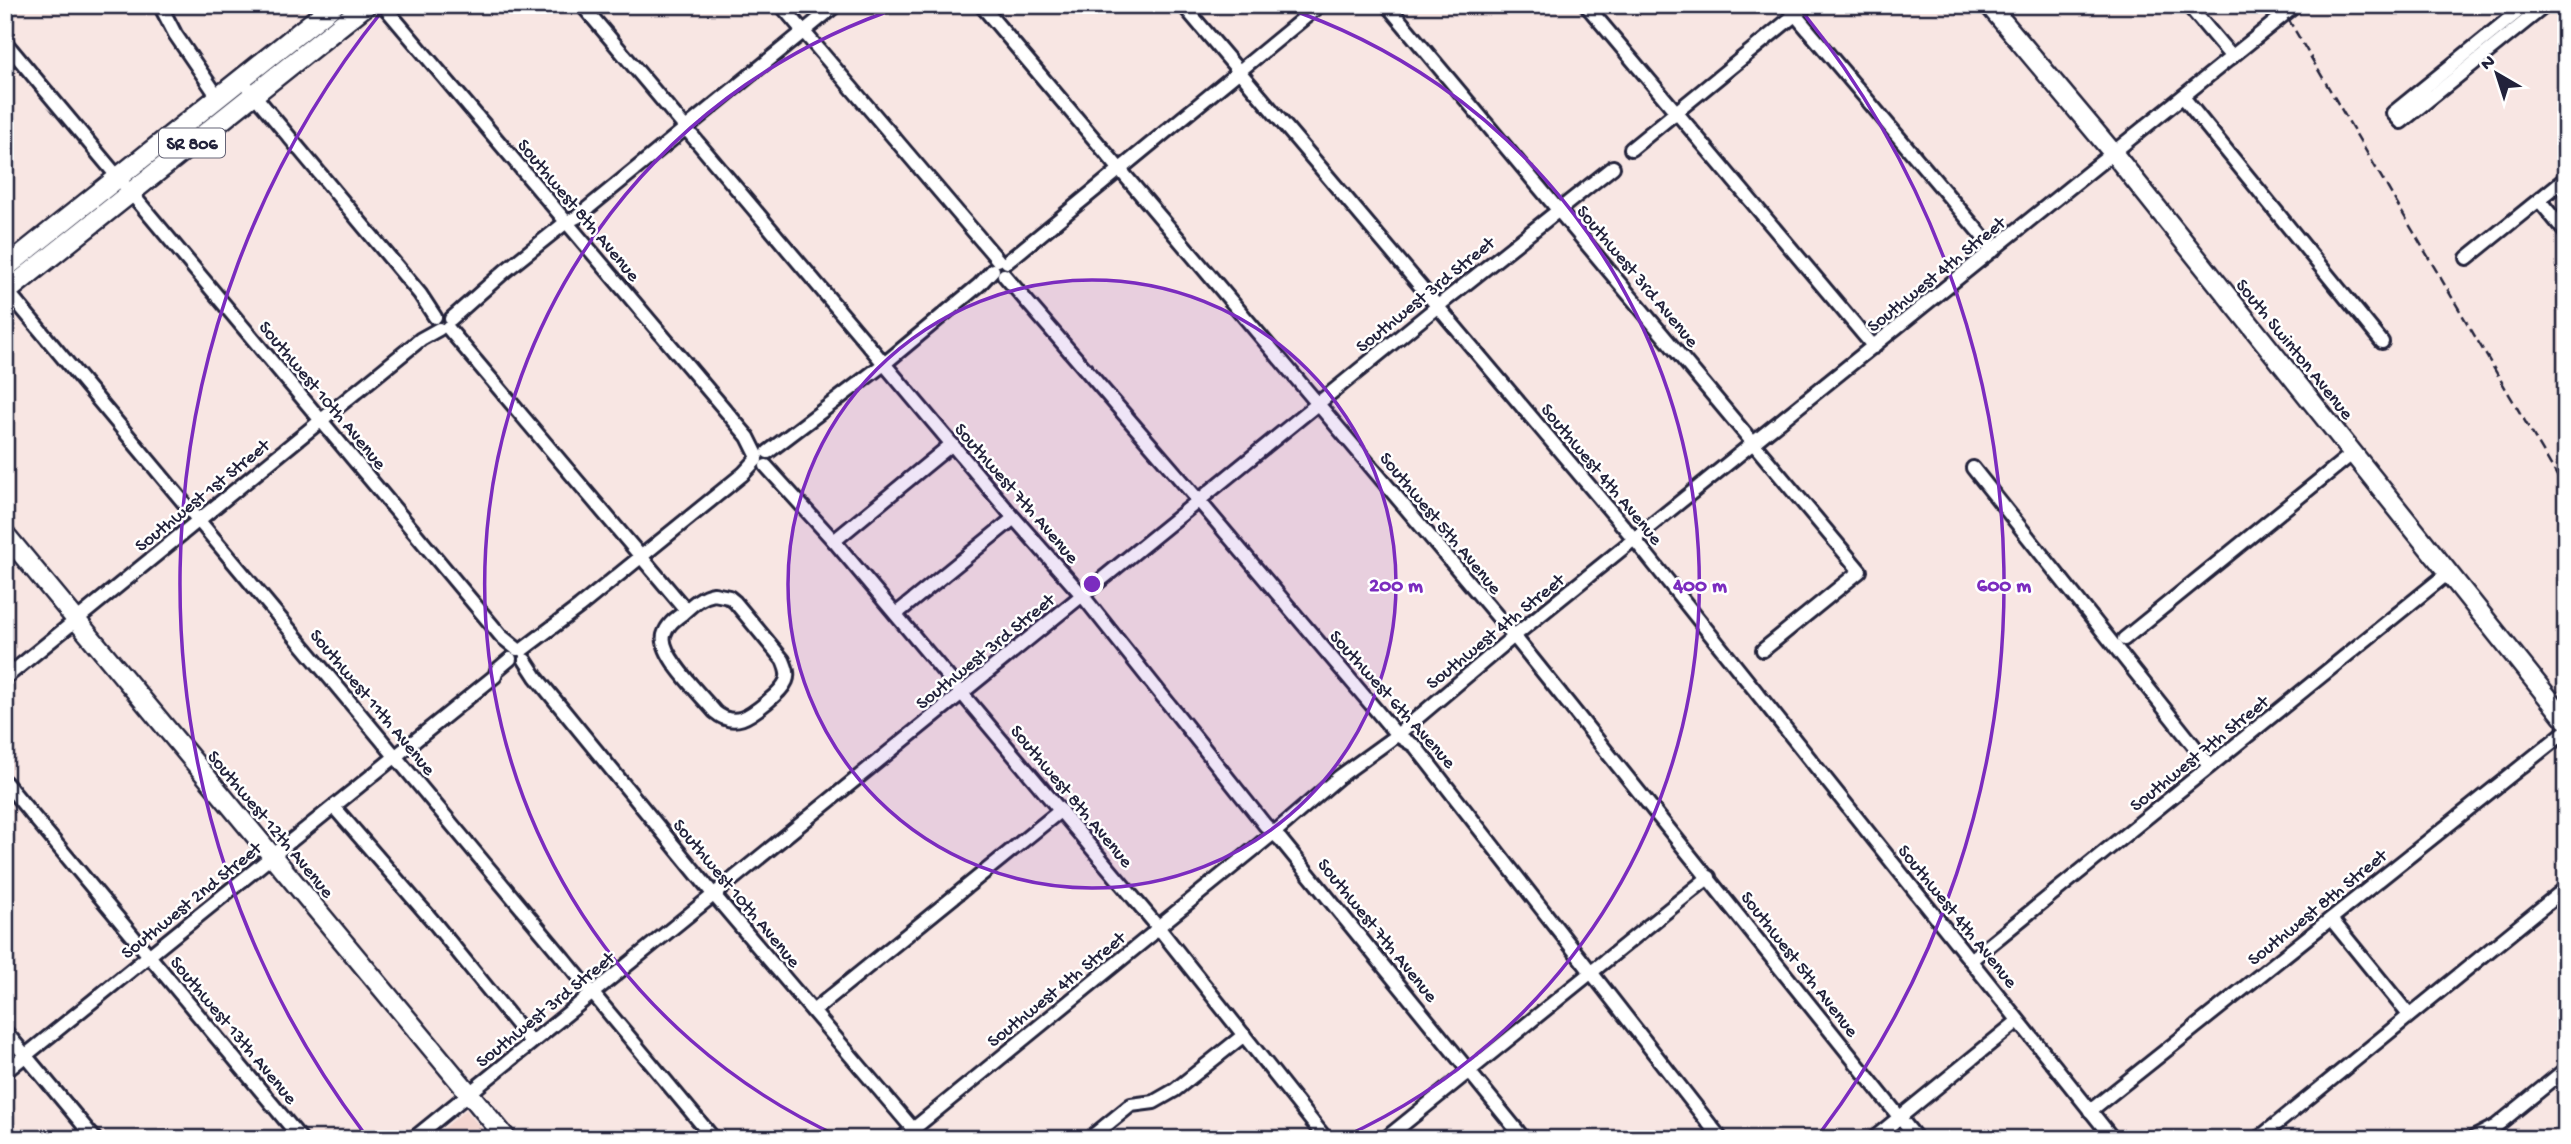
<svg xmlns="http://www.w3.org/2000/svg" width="2571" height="1144" font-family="'Gochi Hand',sans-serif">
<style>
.built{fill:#f3d5d0}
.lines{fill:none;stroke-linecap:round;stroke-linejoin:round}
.street-casing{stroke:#22223b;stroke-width:18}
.secondary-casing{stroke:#22223b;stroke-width:23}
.primary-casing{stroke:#22223b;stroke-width:24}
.street{stroke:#fff;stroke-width:12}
.secondary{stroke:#fff;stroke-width:18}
.primary{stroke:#fff;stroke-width:19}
.rail{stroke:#22223b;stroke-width:2.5;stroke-dasharray:10 5;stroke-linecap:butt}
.ring{fill:none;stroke:#7b2cbf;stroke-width:3.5}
.labels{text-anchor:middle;stroke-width:5;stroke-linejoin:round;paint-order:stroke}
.shield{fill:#fff;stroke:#646476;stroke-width:2}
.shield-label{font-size:18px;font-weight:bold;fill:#22223b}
.street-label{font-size:19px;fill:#22223b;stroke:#fff}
.centre{fill:#7b2cbf;stroke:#fff;stroke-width:3.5}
.ring-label{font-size:21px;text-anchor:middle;font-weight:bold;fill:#7b2cbf;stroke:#fff;stroke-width:5;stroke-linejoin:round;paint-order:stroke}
</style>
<rect width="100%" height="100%" fill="#f8e6e3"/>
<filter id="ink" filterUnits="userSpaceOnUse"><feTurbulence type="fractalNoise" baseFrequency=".0143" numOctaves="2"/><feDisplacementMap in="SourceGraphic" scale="14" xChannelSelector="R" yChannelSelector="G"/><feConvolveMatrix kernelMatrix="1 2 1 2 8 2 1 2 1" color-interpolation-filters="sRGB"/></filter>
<g filter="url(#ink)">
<polygon class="built" points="466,1110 490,1139 431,1139"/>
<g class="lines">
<g class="street-casing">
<g id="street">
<polyline points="160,5 175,34 218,97"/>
<polyline points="383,5 748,437 757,455"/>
<polyline points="582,5 1014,518 1082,595 1265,825 1281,840 1524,1139"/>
<polyline points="781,5 998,260"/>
<polyline points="981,5 1514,636 1917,1139"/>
<polyline points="1183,5 1635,540 2113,1139"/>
<polyline points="1387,5 1860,571 1763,650"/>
<polyline points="1586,5 1874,347"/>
<polyline points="1787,5 1994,250"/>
<polyline points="2188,5 2232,57"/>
<polyline points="2526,5 2393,113 2401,122 2546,5"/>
<polyline points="5,42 501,636 517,649"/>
<polyline points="241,79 420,294 435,317"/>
<polyline points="2183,97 2382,342"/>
<polyline points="1631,149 1807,5"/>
<polyline points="2539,200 2566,233"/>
<polyline points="2467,258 2566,178"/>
<polyline points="1007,262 1320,5"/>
<polyline points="1004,275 1194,495 1397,735 1415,746 1721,1139"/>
<polyline points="5,288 714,1139"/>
<polyline points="451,319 505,271 565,223 577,217 836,5"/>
<polyline points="448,328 686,610"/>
<polyline points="768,452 884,364 979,285 993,270"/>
<polyline points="766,466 834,541 1158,927 1326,1139"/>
<polyline points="1973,468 2210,766"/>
<polyline points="834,541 952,444"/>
<path d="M714 594 729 597 735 602 783 660C786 667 789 674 786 681 782 690 774 696 767 702 751 715 735 729 715 712 702 696 659 655 664 635 667 625 674 620 682 614 692 605 701 596 714 594Z"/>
<polyline points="896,614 1014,518"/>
<polyline points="2124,639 2353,453"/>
<polyline points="522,650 579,607 743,474 756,460"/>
<polyline points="525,660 536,677 714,895 913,1129"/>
<polyline points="5,678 421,339 439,329"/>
<polyline points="5,782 301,1139"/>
<polyline points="334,807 432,920 531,1042"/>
<polyline points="2331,919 2409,1015"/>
<polyline points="1971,960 2448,573"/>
<polyline points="813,1011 1061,810"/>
<polyline points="5,1031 95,1139"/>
<polyline points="5,1072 495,676 497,670 510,659"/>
<polyline points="2090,1111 2566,731"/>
<polyline points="413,1139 1438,306 1613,167"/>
<polyline points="901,1139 1151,935 1158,927 1275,832 1339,777 1397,735 1514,636 2296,5"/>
<polyline points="1089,1139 1131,1105 1154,1102 1175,1090 1244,1035"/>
<polyline points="1385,1139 1709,877"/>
<polyline points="1873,1139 2018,1021"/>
<polyline points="2258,1139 2566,888"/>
<polyline points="2471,1139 2496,1126 2566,1069"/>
</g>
</g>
<g class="secondary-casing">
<g id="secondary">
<polyline points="1989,5 2114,154 2566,720"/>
<polyline points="5,534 507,1139"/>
</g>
</g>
<g class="primary-casing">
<g id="primary">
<polyline points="5,268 334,5"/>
<polyline points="5,293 366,5"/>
</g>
</g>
<use href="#street" class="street"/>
<use href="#secondary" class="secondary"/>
<use href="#primary" class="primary"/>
<polyline class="rail" points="2280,5 2566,491"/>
</g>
</g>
<circle cx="1092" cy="584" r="304" fill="#7b2cbf" fill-opacity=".12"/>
<g class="ring">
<circle cx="1092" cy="584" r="304"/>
<path d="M840 1137A608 608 0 0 1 904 6M1280 6A608 608 0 0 1 1344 1137"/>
<path d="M364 1133A912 912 0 0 1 383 10M1801 10A912 912 0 0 1 1820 1133"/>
</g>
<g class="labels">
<rect class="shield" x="159" y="128.5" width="66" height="29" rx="5"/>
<g class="shield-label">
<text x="192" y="149">SR 806</text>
</g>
<g class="street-label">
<text transform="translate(580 209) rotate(50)" y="7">Southwest 8th Avenue</text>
<text transform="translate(1935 273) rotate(-39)" y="7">Southwest 4th Street</text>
<text transform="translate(1639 275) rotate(50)" y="7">Southwest 3rd Avenue</text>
<text transform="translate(1424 293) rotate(-39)" y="7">Southwest 3rd Street</text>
<text transform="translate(2296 348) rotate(51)" y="7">South Swinton Avenue</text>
<text transform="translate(324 394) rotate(50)" y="7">Southwest 10th Avenue</text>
<text transform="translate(1603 473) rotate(50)" y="7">Southwest 4th Avenue</text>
<text transform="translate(1018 492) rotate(49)" y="7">Southwest 7th Avenue</text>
<text transform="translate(201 494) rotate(-39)" y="7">Southwest 1st Street</text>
<text transform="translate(1442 522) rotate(50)" y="7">Southwest 5th Avenue</text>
<text transform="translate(1494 630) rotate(-39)" y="7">Southwest 4th Street</text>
<text transform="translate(984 650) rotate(-39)" y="7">Southwest 3rd Street</text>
<text transform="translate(1394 698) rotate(48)" y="7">Southwest 6th Avenue</text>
<text transform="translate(374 701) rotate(50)" y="7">Southwest 11th Avenue</text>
<text transform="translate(2198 752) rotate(-39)" y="7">Southwest 7th Street</text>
<text transform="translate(1073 795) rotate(50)" y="7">Southwest 8th Avenue</text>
<text transform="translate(272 823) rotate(50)" y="7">Southwest 12th Avenue</text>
<text transform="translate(738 892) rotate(50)" y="7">Southwest 10th Avenue</text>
<text transform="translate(190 899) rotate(-39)" y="7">Southwest 2nd Street</text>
<text transform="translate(2316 906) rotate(-39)" y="7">Southwest 8th Street</text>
<text transform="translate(1959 915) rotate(51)" y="7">Southwest 4th Avenue</text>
<text transform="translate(1379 929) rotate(51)" y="7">Southwest 7th Avenue</text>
<text transform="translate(1801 963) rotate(52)" y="7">Southwest 5th Avenue</text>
<text transform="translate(1055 988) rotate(-39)" y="7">Southwest 4th Street</text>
<text transform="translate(544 1008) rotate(-39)" y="7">Southwest 3rd Street</text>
<text transform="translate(235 1029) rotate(50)" y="7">Southwest 13th Avenue</text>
</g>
</g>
<circle cx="1092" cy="584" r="10" class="centre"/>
<g class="ring-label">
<text x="1396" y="591">200 m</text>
<text x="1700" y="591">400 m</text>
<text x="2004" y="591">600 m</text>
</g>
<rect width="2571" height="1144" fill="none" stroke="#fff" stroke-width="28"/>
<rect x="14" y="14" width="2543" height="1116" fill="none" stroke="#22223b" stroke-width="2.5" filter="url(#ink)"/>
<g transform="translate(2497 74) rotate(321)" stroke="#ffffff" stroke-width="5" paint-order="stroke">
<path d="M0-5L12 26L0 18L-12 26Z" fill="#22223b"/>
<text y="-10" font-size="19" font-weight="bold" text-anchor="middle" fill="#22223b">N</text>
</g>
</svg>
